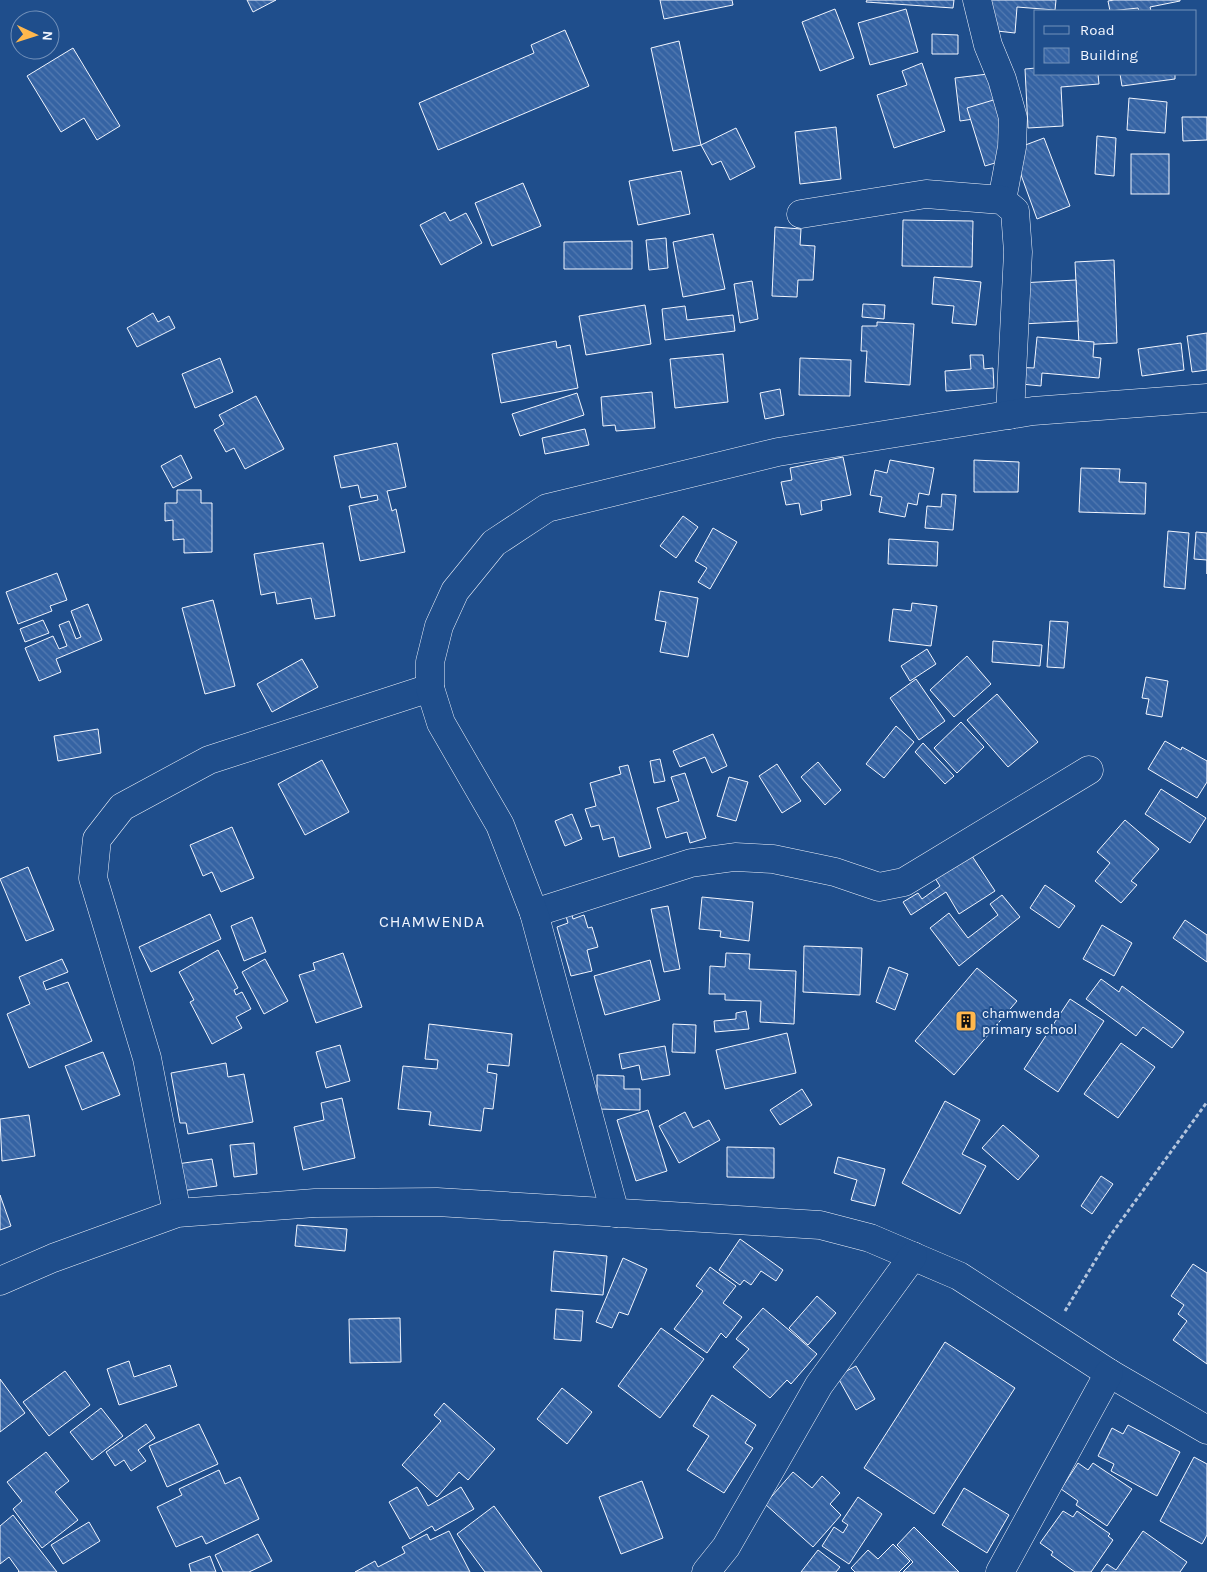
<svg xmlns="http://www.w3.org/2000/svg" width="1207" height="1572" font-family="Karla,sans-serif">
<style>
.building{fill:url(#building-back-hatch);stroke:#f2f6ff}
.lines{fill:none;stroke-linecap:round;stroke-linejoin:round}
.minor-casing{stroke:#f2f6ff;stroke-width:29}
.path{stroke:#b3c4dc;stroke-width:3;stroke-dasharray:4 2.5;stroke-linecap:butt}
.minor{stroke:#1f4e8c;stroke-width:28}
.labels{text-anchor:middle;stroke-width:4;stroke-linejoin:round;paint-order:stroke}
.poi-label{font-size:14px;fill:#f2f6ff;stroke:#1f4e8c;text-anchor:start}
.quarter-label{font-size:16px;letter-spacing:1px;fill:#f2f6ff;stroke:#1f4e8c}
</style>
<defs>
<pattern id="building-back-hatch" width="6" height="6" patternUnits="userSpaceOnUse" patternTransform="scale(1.25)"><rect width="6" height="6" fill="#3563a3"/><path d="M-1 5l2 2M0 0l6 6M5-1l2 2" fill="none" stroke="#537ab1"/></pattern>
</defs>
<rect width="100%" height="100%" fill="#1f4e8c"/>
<g class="building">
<polygon points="247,0 276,0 253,12"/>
<polygon points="660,0 732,0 733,5 664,19"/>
<polygon points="867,0 954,0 953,8 866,2"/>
<polygon points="991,0 1056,0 1055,10 1017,7 1015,33 988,30"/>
<polygon points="1114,0 1180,0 1180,1 1150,7 1151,11 1139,11 1138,8 1110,11 1108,1"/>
<polygon points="835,9 854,58 820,71 802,22"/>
<polygon points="906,9 918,52 870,65 858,23"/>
<polygon points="565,30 589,86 438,150 419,103 534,53 531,45"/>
<polygon points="932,34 958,35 958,54 932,54"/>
<polygon points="679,41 701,145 673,151 651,48"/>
<polygon points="73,48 120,126 97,140 84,118 61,132 27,76"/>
<polygon points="922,63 945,131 894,148 877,95 907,85 902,71"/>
<polygon points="1036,68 1036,74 1098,74 1099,84 1061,87 1063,126 1028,128 1025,69"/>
<polygon points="996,73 1001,115 960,121 955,78"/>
<polygon points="1120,74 1175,74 1175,79 1122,86"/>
<polygon points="1000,98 1018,156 985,166 967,108"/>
<polygon points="1129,98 1167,102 1165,133 1127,130"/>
<polygon points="1182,117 1207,117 1207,140 1183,141"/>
<polygon points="836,127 841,179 800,184 795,132"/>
<polygon points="736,128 755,167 730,180 721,161 712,165 701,145"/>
<polygon points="1097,136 1116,138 1114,176 1095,174"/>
<polygon points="1044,138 1070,206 1037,219 1012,150"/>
<rect x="1131" y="154" width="38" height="40"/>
<polygon points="681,171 690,214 638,225 629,181"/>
<polygon points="523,183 541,226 492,246 475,203"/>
<polygon points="445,212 450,221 466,213 482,243 441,265 420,225"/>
<polygon points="903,220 973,221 972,267 902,266"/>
<polygon points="775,227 801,229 800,245 815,246 813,280 798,280 797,297 772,296"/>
<polygon points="713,234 725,289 683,297 673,242"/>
<polygon points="666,238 668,268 649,270 646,240"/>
<polygon points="632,241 632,269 564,269 564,242"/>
<polygon points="1114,260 1117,343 1079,345 1075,262"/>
<polygon points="934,277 981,282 976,325 952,323 954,306 932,304"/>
<polygon points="1076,280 1078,321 1022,324 1020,283"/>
<polygon points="752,281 758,319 740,323 734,284"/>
<polygon points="863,304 885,305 884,319 862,317"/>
<polygon points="645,305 651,344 586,355 579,316"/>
<polygon points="685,306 687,320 733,315 735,331 665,340 662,309"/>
<polygon points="153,313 158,322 169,316 175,328 137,347 127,328"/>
<polygon points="877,322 914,324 910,385 865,382 867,351 861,351 862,326 877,326"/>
<polygon points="1207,333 1207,370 1192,372 1187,336"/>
<polygon points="1037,337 1094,342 1093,357 1101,358 1099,378 1042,373 1041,386 1012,383 1013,367 1034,368"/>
<polygon points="556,341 557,348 570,345 578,388 501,403 492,354"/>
<polygon points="1181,343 1184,370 1142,376 1138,349"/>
<polygon points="723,354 728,402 675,408 670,359"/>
<polygon points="970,355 983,355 984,369 993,368 994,388 946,391 945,371 971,369"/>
<polygon points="220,358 233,392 195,408 182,374"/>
<polygon points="800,358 851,360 850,396 799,395"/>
<polygon points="780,389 784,415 765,419 760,393"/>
<polygon points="652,392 655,428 616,431 615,425 603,426 601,397"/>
<polygon points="577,393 584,415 520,436 512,414"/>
<polygon points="256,396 284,449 245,469 234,448 226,452 214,430 224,424 219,415"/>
<polygon points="585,429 589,445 545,454 542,438"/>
<polygon points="397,443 406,487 387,491 392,511 396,509 405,552 360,561 349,506 378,500 377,495 361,498 358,485 341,488 334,456"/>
<polygon points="181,455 192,478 173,488 161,466"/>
<polygon points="843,457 851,495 821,501 822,510 801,515 799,503 786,505 781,482 792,480 790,468"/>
<polygon points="890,460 934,468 929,495 919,493 917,505 908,503 905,517 879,512 882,497 870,495 875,470 887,473"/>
<polygon points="974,460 1019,462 1018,492 974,492"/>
<polygon points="1081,468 1120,469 1119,482 1146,483 1145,514 1079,512"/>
<polygon points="177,490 201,490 201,503 212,503 212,552 184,553 184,539 173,540 173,520 165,521 165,503 177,503"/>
<polygon points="942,494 956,495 953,530 925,528 927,506 941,507"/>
<polygon points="683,516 698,527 676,558 660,546"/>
<polygon points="713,528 737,542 710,589 698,582 707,568 695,561"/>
<polygon points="1168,531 1189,533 1185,589 1164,587"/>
<polygon points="1196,532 1207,533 1207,574 1207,560 1194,559"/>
<polygon points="889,539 938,542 937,566 888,564"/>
<polygon points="323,543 335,616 315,619 311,598 277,604 275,592 261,595 254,554"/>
<polygon points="57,573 67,600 50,606 52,611 18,624 6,592"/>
<polygon points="660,591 698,598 688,657 660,652 666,622 655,620"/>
<polygon points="213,600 235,686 205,694 182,608"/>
<polygon points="912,603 937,606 931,646 889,641 893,609 911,611"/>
<polygon points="88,604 102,640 56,659 61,672 39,681 25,648 53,636 59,649 67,646 59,625 69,621 76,639 81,637 71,611"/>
<polygon points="43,620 49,633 25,642 20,629"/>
<polygon points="1050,621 1068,622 1064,668 1047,667"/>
<polygon points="993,641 1042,645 1040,666 992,662"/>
<polygon points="927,649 936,664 910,681 901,666"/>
<polygon points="967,656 991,684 954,717 930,690"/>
<polygon points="302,659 318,687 272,712 257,684"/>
<polygon points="1146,677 1168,681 1162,717 1146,714 1149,699 1142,698"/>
<polygon points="916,679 945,721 919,740 890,698"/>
<polygon points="997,694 1038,742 1008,767 967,720"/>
<polygon points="961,722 984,747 957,773 934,748"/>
<polygon points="896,726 914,742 884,778 866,764"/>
<polygon points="98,729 101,753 58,761 54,736"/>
<polygon points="713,734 727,766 712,773 705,757 680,767 673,751"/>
<polygon points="1165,741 1181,750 1182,747 1207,761 1207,782 1197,798 1148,769"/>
<polygon points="923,743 954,776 945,784 915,752"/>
<polygon points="660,759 665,781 654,783 650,761"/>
<polygon points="322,760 349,812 305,835 278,784"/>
<polygon points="818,762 841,790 825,805 801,777"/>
<polygon points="777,764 801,801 782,813 759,776"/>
<polygon points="628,765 651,848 619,857 614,837 603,840 599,825 591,827 585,809 596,806 590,783 621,774 619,767"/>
<polygon points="685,773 706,838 690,843 687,832 666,838 657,808 679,801 671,777"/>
<polygon points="729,777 748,782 736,821 717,816"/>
<polygon points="1161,789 1206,818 1190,843 1145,814"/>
<polygon points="572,814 582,839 565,846 555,821"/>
<polygon points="1125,820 1159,849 1131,881 1137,885 1121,903 1095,881 1110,863 1097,852"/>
<polygon points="232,827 254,878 221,892 212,872 203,876 190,845"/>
<polygon points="968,850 995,891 959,914 946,892 911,915 903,902 918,893 922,899 940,886 932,873"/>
<polygon points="28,867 54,930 26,941 0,879"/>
<polygon points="1045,885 1075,906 1059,928 1030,908"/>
<polygon points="1002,895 1020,917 959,966 930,928 949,913 968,938 998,915 990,904"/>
<polygon points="702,897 753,902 749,941 720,937 721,931 699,929"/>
<polygon points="668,906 680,969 664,972 651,909"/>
<polygon points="571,911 573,919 584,915 588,928 592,927 598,947 587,950 592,971 571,976 557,927 568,923 565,913"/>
<polygon points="210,914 221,939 151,972 139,947"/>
<polygon points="252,917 266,952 244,961 231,926"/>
<polygon points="1185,920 1207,935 1207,962 1173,938"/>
<polygon points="1102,925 1132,943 1114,976 1083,959"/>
<polygon points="804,946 862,948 860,995 803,992"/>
<polygon points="218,950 238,988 234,990 236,995 242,992 251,1009 236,1017 242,1028 212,1044 190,1002 194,1000 179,972"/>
<polygon points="343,953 362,1007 316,1023 299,975 315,970 313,963"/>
<polygon points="726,953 750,954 749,969 796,971 794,1024 760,1022 761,1001 725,1000 725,994 709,994 710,966 725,967"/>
<polygon points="62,959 68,972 43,982 46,990 68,982 92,1041 29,1068 7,1014 30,1004 19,977"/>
<polygon points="265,959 288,1001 264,1014 242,972"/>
<polygon points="650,960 660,1000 605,1015 594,976"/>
<polygon points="889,967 908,974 895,1010 876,1002"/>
<polygon points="977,968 1017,1001 954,1075 915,1041"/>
<polygon points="1101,979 1119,992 1122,986 1184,1032 1172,1048 1143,1027 1136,1036 1086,999"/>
<polygon points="1070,999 1104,1021 1058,1092 1024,1069"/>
<polygon points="746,1011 749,1029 715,1032 714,1021 736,1019 736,1013"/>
<polygon points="429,1024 512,1034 509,1066 488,1064 487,1072 497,1074 493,1109 484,1108 481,1131 429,1125 431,1112 398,1109 403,1066 437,1069 438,1060 425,1059"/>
<polygon points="673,1024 696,1025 695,1053 672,1052"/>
<polygon points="787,1033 796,1073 725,1089 716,1050"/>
<polygon points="1121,1043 1155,1067 1118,1118 1084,1094"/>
<polygon points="340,1045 350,1081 326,1088 316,1052"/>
<polygon points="665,1046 670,1075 642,1080 639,1065 622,1069 619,1054"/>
<polygon points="103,1052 120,1095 82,1110 65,1066"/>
<polygon points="226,1063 228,1077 244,1074 253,1122 188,1134 186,1123 180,1123 171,1073"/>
<polygon points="597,1075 624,1076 624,1089 640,1089 640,1110 597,1109"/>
<polygon points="802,1089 812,1105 780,1125 770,1110"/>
<polygon points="342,1098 355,1158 303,1170 294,1127 324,1120 321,1103"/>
<polygon points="945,1101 980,1120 962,1154 986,1166 960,1214 902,1183"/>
<polygon points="648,1110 667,1171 636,1181 617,1120"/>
<polygon points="685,1112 693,1128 709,1120 720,1140 679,1163 659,1126"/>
<polygon points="29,1115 35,1156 2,1161 0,1119"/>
<polygon points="1003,1125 1039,1156 1018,1180 982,1148"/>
<polygon points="254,1143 257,1174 234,1177 230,1145"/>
<polygon points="727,1147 774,1148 774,1178 727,1177"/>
<polygon points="838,1157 885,1169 875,1206 851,1200 857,1180 834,1173"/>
<polygon points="212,1159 217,1186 181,1191 177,1164"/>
<polygon points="1101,1176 1113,1184 1092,1214 1081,1206"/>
<polygon points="0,1195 11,1226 0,1230"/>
<polygon points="297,1225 347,1229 345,1251 295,1246"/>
<polygon points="740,1239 783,1270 776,1281 761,1271 751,1285 744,1280 740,1285 719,1270"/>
<polygon points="554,1251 607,1256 603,1295 551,1291"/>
<polygon points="623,1258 647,1269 628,1315 619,1312 612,1328 596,1322"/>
<polygon points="1193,1264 1207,1273 1207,1364 1173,1340 1187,1321 1178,1314 1184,1305 1171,1296"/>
<polygon points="710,1267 736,1286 723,1303 742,1317 726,1338 721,1333 707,1353 674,1329 703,1291 696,1286"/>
<polygon points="817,1296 836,1313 808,1345 789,1328"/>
<polygon points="763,1308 817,1354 791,1384 787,1380 770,1398 733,1367 749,1349 736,1339"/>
<polygon points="556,1309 583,1311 581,1341 554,1339"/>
<polygon points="400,1318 401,1362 350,1363 349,1319"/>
<polygon points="661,1328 704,1359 660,1418 618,1386"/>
<polygon points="945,1342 1015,1388 934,1514 864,1468"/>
<polygon points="129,1361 134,1377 170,1365 177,1386 119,1405 107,1369"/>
<polygon points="856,1366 875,1399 856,1410 837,1376"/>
<polygon points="65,1371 90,1405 49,1436 23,1402"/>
<polygon points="0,1379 25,1413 0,1432"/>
<polygon points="562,1388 592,1412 567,1444 537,1419"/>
<polygon points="712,1395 756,1425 745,1443 753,1448 724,1493 687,1470 709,1436 693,1426"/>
<polygon points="444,1403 495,1449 468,1480 459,1472 437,1497 402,1465 441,1421 434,1415"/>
<polygon points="101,1408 123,1436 92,1460 70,1432"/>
<polygon points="146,1424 155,1438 138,1450 146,1461 131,1471 124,1460 115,1466 106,1452"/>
<polygon points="199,1424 218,1464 167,1487 149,1446"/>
<polygon points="1128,1425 1180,1452 1157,1496 1111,1471 1114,1464 1098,1456 1112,1428 1123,1434"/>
<polygon points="46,1452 69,1481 55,1492 78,1520 42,1548 13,1509 22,1501 7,1482"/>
<polygon points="1194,1457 1207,1464 1207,1535 1202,1544 1160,1521"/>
<polygon points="1078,1463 1088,1470 1093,1463 1132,1489 1107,1526 1076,1505 1078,1501 1061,1489"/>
<polygon points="219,1470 225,1484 240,1477 259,1519 206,1544 202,1536 176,1547 157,1507 182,1495 179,1489"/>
<polygon points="793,1472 812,1488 822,1476 840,1493 830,1504 841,1515 813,1547 765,1504"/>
<polygon points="642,1481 663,1538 621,1554 599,1497"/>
<polygon points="417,1487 428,1506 461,1487 474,1509 435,1531 432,1526 410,1539 389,1502"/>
<polygon points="964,1488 1009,1515 987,1553 942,1525"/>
<polygon points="858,1497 882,1514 849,1564 822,1546 834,1527 843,1533 848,1525 842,1521"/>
<polygon points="494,1506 542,1572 485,1572 457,1534"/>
<polygon points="1063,1511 1073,1517 1077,1511 1110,1534 1108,1536 1113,1540 1091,1572 1075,1572 1051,1555 1053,1552 1040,1543"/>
<polygon points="13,1515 57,1572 18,1572 19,1571 9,1557 0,1564 0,1526"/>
<polygon points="89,1522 100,1541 63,1564 51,1545"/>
<polygon points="914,1527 959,1572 903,1572 913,1562 897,1545"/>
<polygon points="449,1531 470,1572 355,1572 375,1561 378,1567 405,1553 402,1547 427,1534 430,1540"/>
<polygon points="1143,1531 1187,1562 1180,1572 1101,1572 1107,1564 1116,1570"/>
<polygon points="258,1534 272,1561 249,1572 223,1572 215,1555"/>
<polygon points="893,1544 910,1561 899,1572 855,1572 851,1568 868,1550 878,1559"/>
<polygon points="818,1550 840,1567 836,1572 801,1572"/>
<polygon points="210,1556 216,1572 191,1572 189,1564"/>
</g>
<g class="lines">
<g class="minor-casing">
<g id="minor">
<polyline points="977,0 988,45 1002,79 1013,118 1012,147 1002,200"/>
<polyline points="801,214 926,194 1002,200 1015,211 1018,252 1010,415"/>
<polyline points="534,913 691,863 735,857 773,859 835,872 879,887 904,882 1089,770"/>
<polyline points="177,1213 147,1058 93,878 97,839 122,807 209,760 430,688"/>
<polyline points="615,1213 534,913 500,825 441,723 430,688 430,662 439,626 455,591 494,543 547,508 778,452 1033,411 1207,398"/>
<polyline points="0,1281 53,1258 177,1213 315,1203 437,1202 820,1225 870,1238 959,1276 1109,1373 1207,1430"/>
<polyline points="706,1572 726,1547 819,1385 913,1256"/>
<polyline points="1000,1572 1109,1373"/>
</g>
</g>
<polyline class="path" points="1065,1311 1110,1236 1207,1102"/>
<use href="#minor" class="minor"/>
</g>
<defs>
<g id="building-square" transform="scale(1.125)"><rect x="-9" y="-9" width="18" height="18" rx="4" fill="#ffb74d" stroke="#1f4e8c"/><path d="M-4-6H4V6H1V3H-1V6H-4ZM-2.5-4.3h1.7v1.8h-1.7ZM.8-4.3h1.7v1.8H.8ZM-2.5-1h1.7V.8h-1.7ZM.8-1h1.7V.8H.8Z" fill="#111"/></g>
</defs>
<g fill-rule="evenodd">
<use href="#building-square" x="966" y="1021"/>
</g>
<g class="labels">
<g class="poi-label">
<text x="982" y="1018">chamwenda<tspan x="982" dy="16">primary school</tspan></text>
</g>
<g class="quarter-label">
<text x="432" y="927">CHAMWENDA</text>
</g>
</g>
<rect x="1034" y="10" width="162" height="65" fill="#1f4e8c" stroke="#7391ba"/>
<rect x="1044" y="26" width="25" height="8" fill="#1f4e8c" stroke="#7391ba"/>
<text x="1080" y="35" font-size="15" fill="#f2f6ff">Road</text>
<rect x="1044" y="48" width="25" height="15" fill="url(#building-back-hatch)" stroke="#7391ba"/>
<text x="1080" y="60" font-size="15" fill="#f2f6ff">Building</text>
<g transform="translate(35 35) rotate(94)"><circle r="24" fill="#1f4e8c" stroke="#7391ba"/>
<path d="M0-4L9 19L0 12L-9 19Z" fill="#ffb74d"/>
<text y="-8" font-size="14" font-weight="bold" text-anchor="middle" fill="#f2f6ff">N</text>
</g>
</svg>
